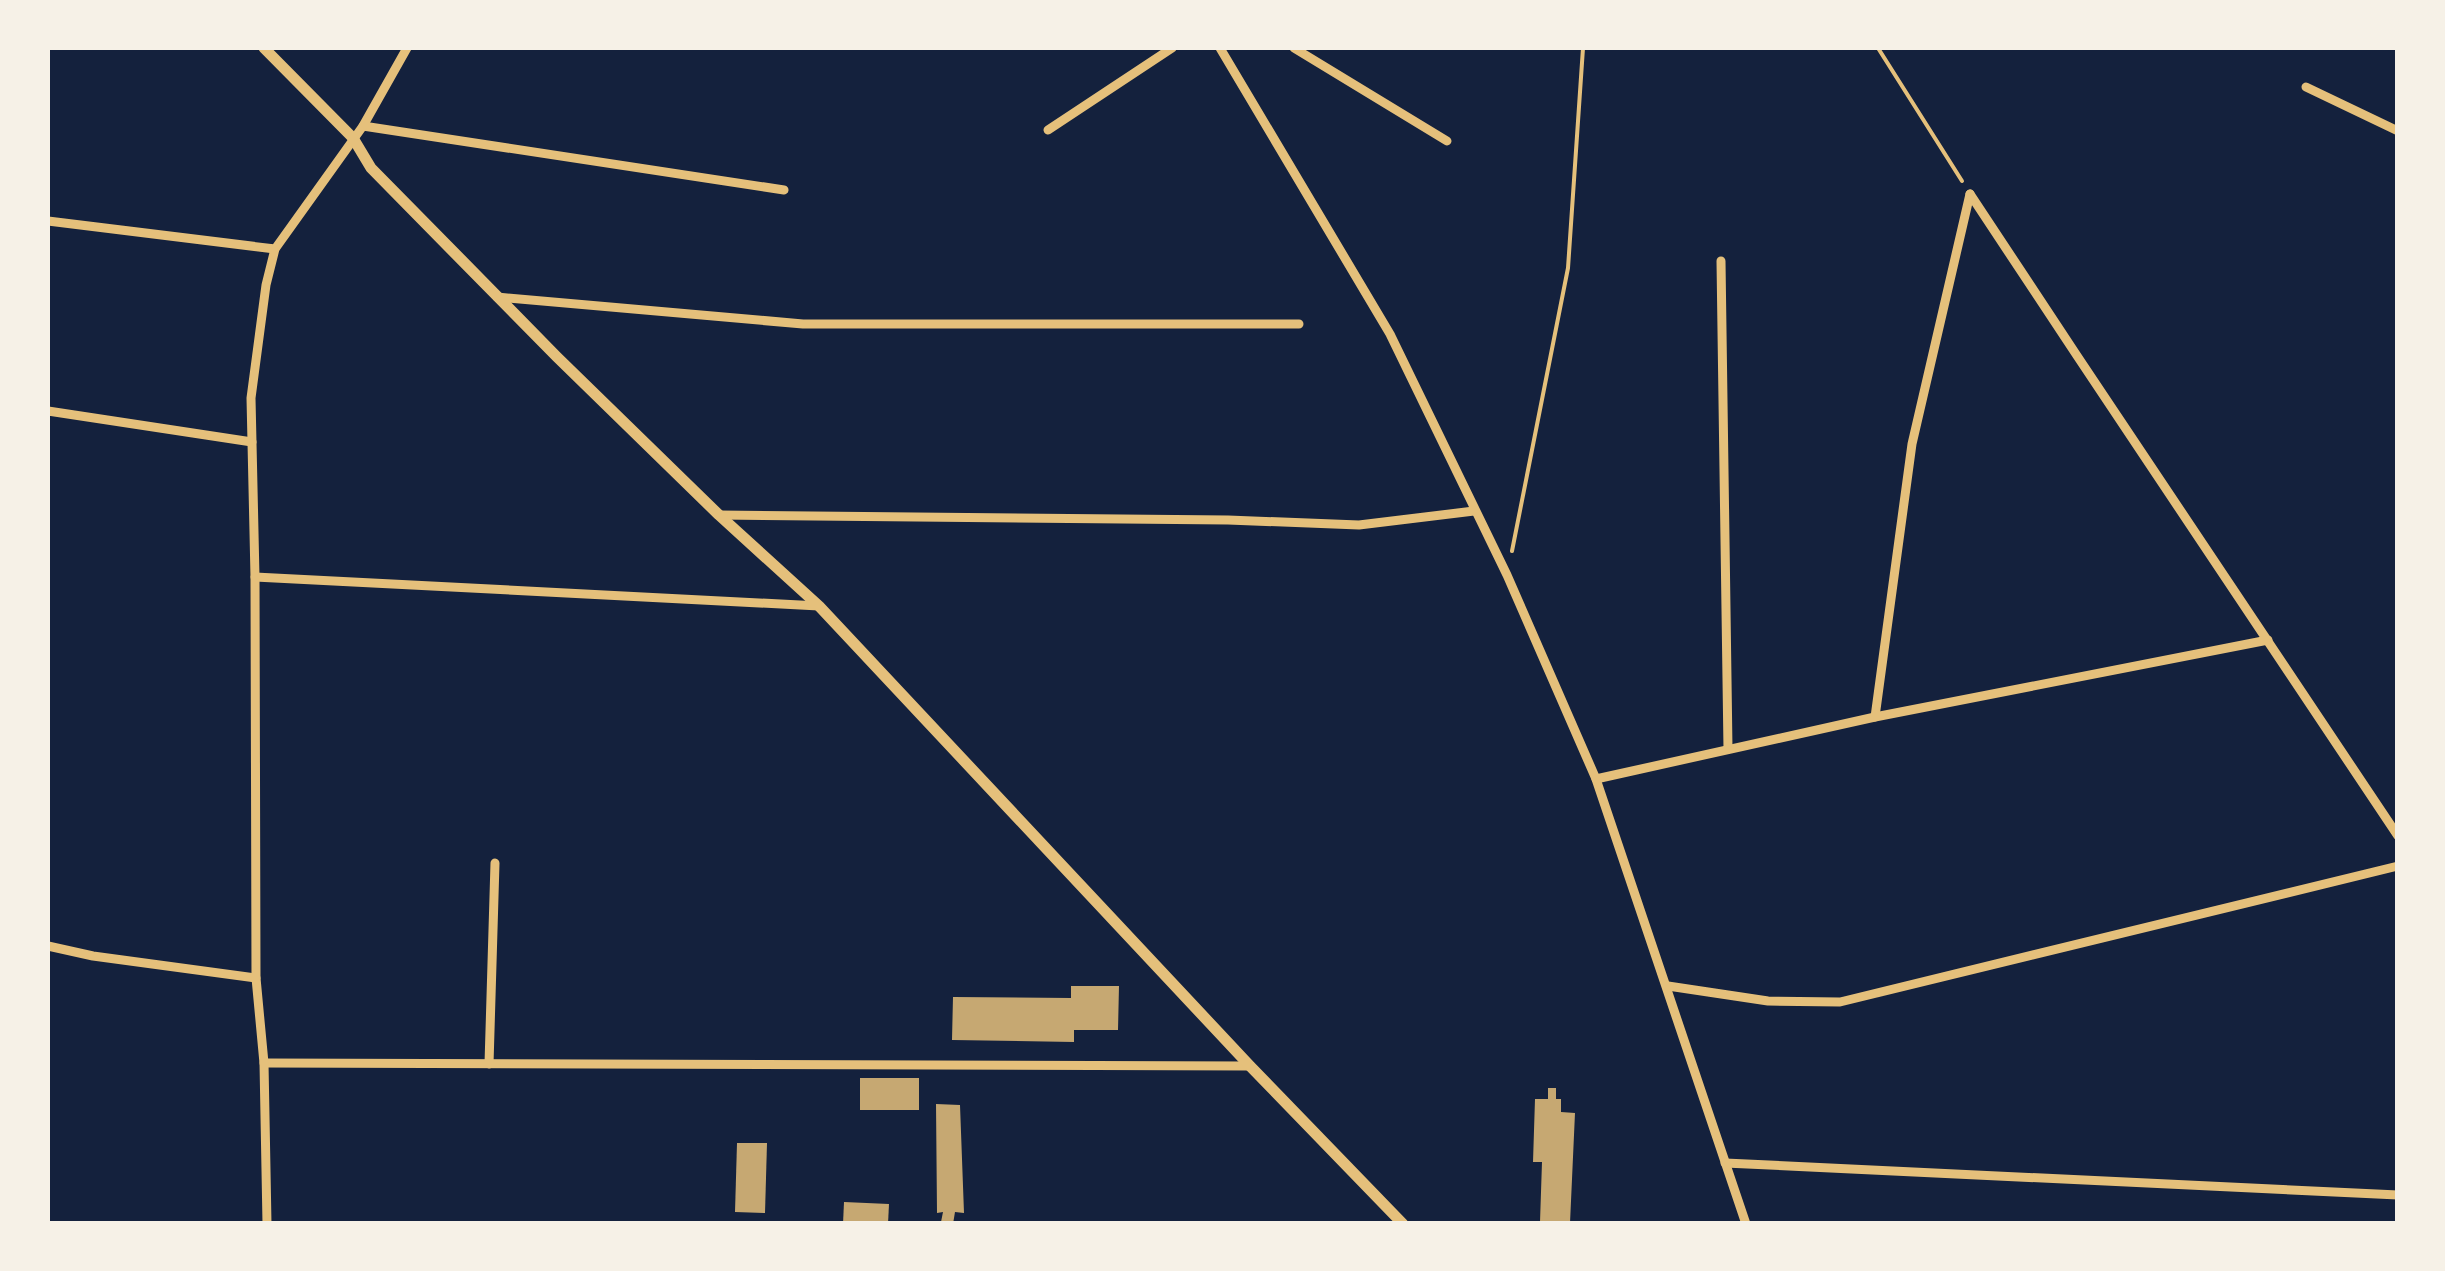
<svg xmlns="http://www.w3.org/2000/svg" width="2445" height="1271" font-family="Lato,sans-serif">
<style>
.building{fill:#c6a872}
.lines{fill:none;stroke-linecap:round;stroke-linejoin:round}
.path{stroke:#e5c07b;stroke-width:4}
.minor{stroke:#e5c07b;stroke-width:9}
.tertiary{stroke:#e5c07b;stroke-width:11}
</style>
<rect width="100%" height="100%" fill="#14213d"/>
<g class="building">
<polygon points="1071,986 1119,986 1118,1030 1074,1030 1074,1042 952,1040 953,997 1071,998"/>
<rect x="860" y="1078" width="59" height="32"/>
<polygon points="1548,1088 1556,1088 1556,1099 1561,1099 1561,1112 1575,1113 1570,1223 1540,1222 1542,1162 1533,1162 1535,1099 1548,1099"/>
<polygon points="936,1104 960,1105 964,1213 955,1212 953,1224 941,1222 943,1212 937,1213"/>
<polygon points="737,1143 767,1143 765,1213 735,1212"/>
<polygon points="844,1202 889,1204 888,1224 843,1224"/>
</g>
<g class="lines">
<g class="path">
<polyline points="1878,48 1962,181"/>
<polyline points="1512,551 1568,268 1583,48"/>
</g>
<g class="minor">
<polyline points="1220,48 1390,334 1507,575 1596,779 1746,1224"/>
<polyline points="1294,48 1447,141"/>
<polyline points="2306,87 2398,131"/>
<polyline points="363,126 784,190"/>
<polyline points="1048,130 1172,48"/>
<path d="M1970 194C2111 409 2256 621 2398 836"/>
<polyline points="48,221 275,249"/>
<polyline points="1721,261 1728,749"/>
<polyline points="497,297 803,324 1299,324"/>
<polyline points="48,411 252,442"/>
<polyline points="719,515 1228,520 1359,525 1474,511"/>
<polyline points="255,577 819,606"/>
<polyline points="1875,717 1912,444 1970,194"/>
<polyline points="1596,779 1875,717 2268,640"/>
<polyline points="48,946 93,956 256,978"/>
<polyline points="1668,986 1768,1001 1840,1002 2398,866"/>
<polyline points="264,1063 1250,1066"/>
<polyline points="489,1064 495,863"/>
<polyline points="1725,1163 2398,1195"/>
<polyline points="267,1224 264,1063 256,978 255,577 251,398 266,285 275,249 363,126 407,48"/>
</g>
<polyline class="tertiary" points="264,48 353,138 371,168 557,357 719,515 819,606 1250,1066 1403,1224"/>
</g>
<rect width="2445" height="1271" fill="none" stroke="#f6f1e7" stroke-width="100"/>
</svg>
